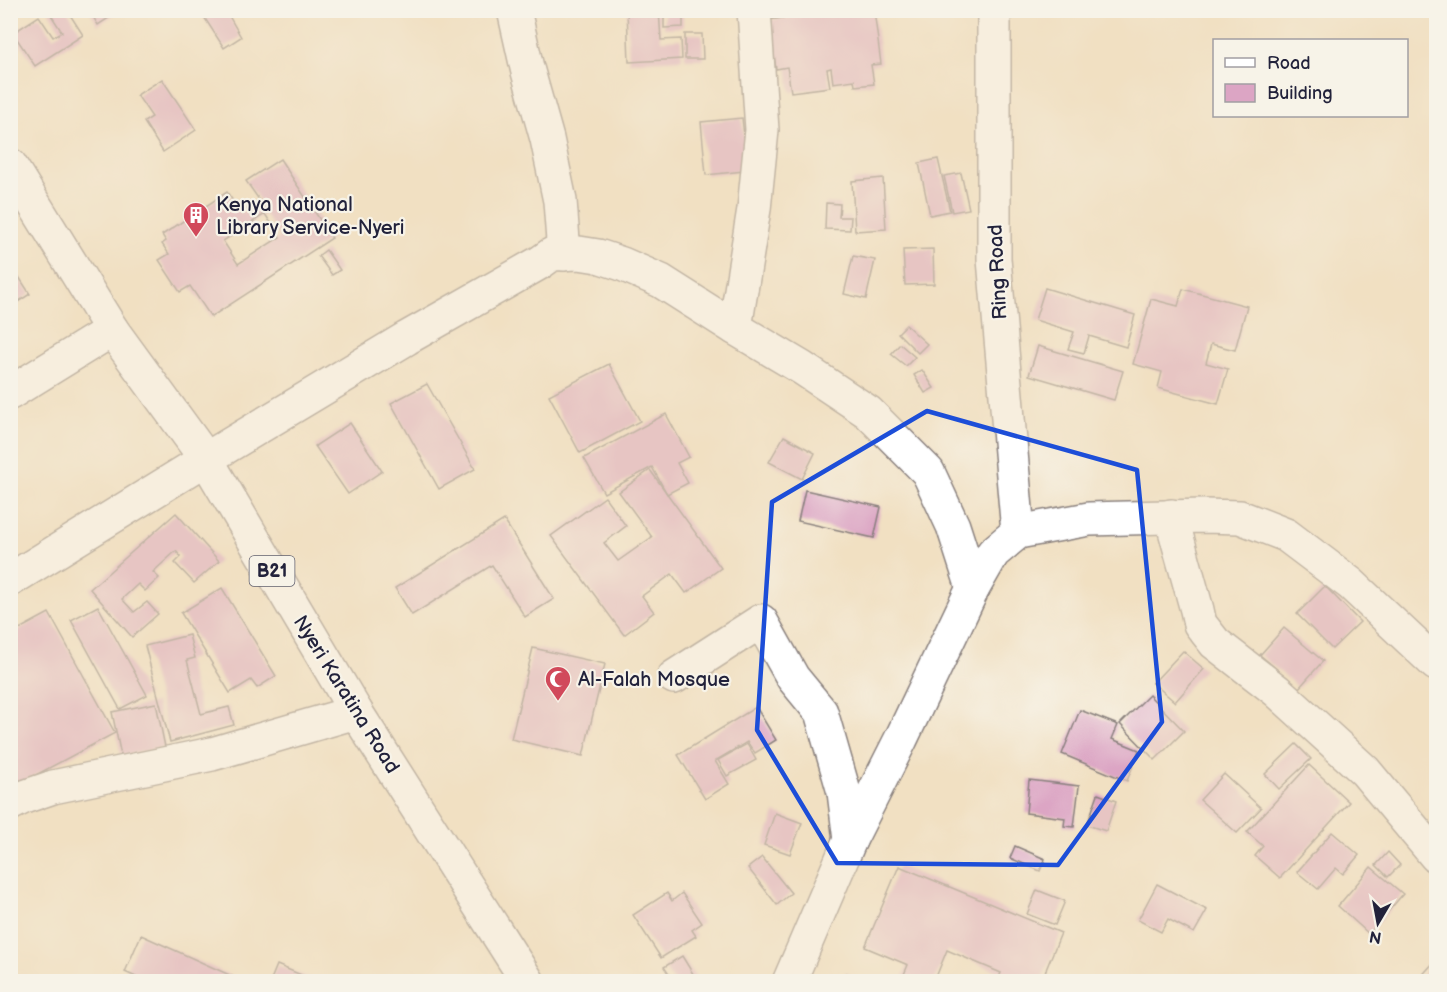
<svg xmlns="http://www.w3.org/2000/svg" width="1447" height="992" font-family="'Balsamiq Sans',sans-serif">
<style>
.building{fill:#dca5c4;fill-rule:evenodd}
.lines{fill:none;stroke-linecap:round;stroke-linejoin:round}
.minor-casing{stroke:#8a817e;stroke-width:36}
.highway-casing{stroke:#8a817e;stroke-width:36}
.minor{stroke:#fff;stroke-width:33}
.highway{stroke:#fff;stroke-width:33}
.marked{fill:none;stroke:#1d4ed8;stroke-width:4.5;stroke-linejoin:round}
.labels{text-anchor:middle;stroke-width:4.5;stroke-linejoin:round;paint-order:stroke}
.shield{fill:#f7f3e8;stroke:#62616f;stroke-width:1.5}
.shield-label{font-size:18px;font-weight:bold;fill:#22223b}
.poi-label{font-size:20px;fill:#22223b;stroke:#f7f3e8;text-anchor:start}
.street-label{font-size:20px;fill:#22223b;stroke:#f7f3e8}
</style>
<rect width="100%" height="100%" fill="#f7f3e8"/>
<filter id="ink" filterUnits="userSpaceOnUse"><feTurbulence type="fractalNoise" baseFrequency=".0167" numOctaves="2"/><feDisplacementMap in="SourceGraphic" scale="12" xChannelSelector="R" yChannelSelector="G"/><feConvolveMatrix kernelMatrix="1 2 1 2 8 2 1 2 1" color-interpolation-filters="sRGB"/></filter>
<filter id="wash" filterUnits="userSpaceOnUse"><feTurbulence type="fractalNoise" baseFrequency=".008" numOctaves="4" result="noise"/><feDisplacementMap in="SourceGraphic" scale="24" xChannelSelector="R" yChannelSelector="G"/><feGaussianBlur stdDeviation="1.35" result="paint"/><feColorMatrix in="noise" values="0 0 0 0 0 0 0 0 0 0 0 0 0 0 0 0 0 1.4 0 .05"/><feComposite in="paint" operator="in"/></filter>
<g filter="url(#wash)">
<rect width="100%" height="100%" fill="#f1e0c2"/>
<g id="blocks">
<g class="building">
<polygon points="52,10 67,10 83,35 35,66 13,33 39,16 53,37 62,32 49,12"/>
<polygon points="89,10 121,10 98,25"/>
<polygon points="214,10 238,10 229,16 241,37 224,48 204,17"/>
<polygon points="627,10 659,10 661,40 681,39 682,59 629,62"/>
<polygon points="664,10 683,10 683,27 664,28"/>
<polygon points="836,10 874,10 881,64 871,65 874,84 855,86 854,80 833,83 831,68 827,69 830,87 791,92 787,67 776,69 769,20"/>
<polygon points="685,34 702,34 703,59 685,59"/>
<polygon points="162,79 196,130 163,152 144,122 152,117 137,95"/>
<polygon points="742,118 744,136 750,135 744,171 706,175 701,122"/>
<path d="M280 159 332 238 211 317 190 286 180 292 159 260 169 254 162 244 166 241 162 235 227 192 241 213 260 201 246 181ZM265 214 280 237 238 264 223 241Z"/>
<polygon points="938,159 950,211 930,215 919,163"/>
<polygon points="961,173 969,209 952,212 944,176"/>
<polygon points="883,178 886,229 855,231 852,181"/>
<polygon points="826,203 840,204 839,217 851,217 850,230 825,229"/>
<polygon points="933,249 934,284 905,285 903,250"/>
<polygon points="326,250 340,270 332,275 318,256"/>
<polygon points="853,256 875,260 866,299 844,294"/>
<polygon points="10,263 30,294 10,307"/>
<polygon points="1045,288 1135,315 1126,347 1089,336 1084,353 1068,349 1074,332 1035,320"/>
<polygon points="1183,289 1247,306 1235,350 1211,344 1206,363 1228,369 1218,404 1158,388 1162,372 1133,364 1151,299 1178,306"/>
<polygon points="906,325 927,344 918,353 898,333"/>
<polygon points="900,344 915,357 906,366 891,354"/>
<polygon points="1038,346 1123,371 1114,400 1029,375"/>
<polygon points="609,364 640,421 580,453 549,395"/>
<polygon points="922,370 934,388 925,393 914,375"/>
<polygon points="427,384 475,469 439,489 391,403"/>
<polygon points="666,414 689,457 677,463 688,483 667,494 652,467 604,493 584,458"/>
<polygon points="350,423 382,471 348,494 315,446"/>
<polygon points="784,436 815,453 802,479 769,462"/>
<polygon points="650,470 721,568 686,593 672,574 642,596 654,612 624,635 551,536 605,497 626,526 604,543 618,561 652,537 619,492"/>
<polygon points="805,490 881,507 874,538 798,521"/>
<polygon points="176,513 219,561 194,583 175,563 181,557 176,551 153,572 159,578 145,591 138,584 122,599 134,612 147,602 158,614 132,637 90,589"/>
<polygon points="504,520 554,599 525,617 492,565 412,615 395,588"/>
<polygon points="1325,586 1360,622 1332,649 1297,614"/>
<polygon points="222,588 276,676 257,688 251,680 230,693 181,613"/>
<polygon points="98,606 147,695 120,709 71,620"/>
<polygon points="49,613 115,733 15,786 10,778 10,634"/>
<polygon points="1284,628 1323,661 1299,688 1260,655"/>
<polygon points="189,635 195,658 187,660 201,714 229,707 234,725 170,742 145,646"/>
<polygon points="533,648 605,664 583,756 511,739"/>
<polygon points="1183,651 1204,669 1175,702 1153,683"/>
<polygon points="1149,695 1184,731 1155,760 1120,724"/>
<polygon points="156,703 165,747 121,756 112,712"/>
<polygon points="756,707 776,740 755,753 747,742 715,761 729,784 705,799 678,755"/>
<polygon points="1080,710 1118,725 1112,739 1139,750 1127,781 1062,754"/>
<polygon points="747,744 756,760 727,776 718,760"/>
<polygon points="1296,744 1311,759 1279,789 1265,774"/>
<polygon points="1309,765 1349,802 1280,878 1255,856 1263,846 1247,832"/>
<polygon points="1224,774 1261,808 1237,833 1200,800"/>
<polygon points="1029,780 1079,786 1074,827 1064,826 1065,818 1026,813"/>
<polygon points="1098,794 1116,801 1106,831 1087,825"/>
<polygon points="775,813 802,823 790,854 764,845"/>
<polygon points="1332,832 1359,855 1343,874 1336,868 1318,889 1297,872"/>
<polygon points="1015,846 1045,859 1040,871 1010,858"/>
<polygon points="1388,852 1400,865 1388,877 1376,865"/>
<polygon points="762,857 791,893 777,905 748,868"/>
<polygon points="899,866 1061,933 1041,982 997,982 1001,973 947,950 934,982 908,982 902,979 908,965 865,947"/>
<polygon points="1371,867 1403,894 1369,934 1338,906"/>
<polygon points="1157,884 1207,910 1194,933 1168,919 1161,932 1138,920"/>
<polygon points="1037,890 1065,901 1055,925 1027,914"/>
<polygon points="667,893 672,901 682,893 702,923 692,930 696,936 661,958 633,915"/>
<polygon points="141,935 245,982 147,982 125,972"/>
<polygon points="682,956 698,982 674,982 664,967"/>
<polygon points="1436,960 1436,982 1416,982"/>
<polygon points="277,965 311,979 310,982 270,982"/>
<polygon points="846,973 865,982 842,982"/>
</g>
</g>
</g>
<g filter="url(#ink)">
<use href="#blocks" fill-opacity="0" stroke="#8a817e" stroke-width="1.5"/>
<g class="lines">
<g class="minor-casing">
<g id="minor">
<polyline points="514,10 527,68 547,139 560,201 564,254"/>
<polyline points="994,10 994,259 1018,532"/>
<polyline points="735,328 754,209 762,130 754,10"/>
<polyline points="10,393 112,330"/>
<polyline points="1171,516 1197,610 1200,624 1215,643 1277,691 1365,771 1436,856"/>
<polyline points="10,580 206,459 407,338 541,262 552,254 579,253 598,256 622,264 661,281 735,328 802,368 868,412 928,472 953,526 973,588"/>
<polyline points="674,677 761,621 793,678 821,712 844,792 850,840"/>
<polyline points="10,804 24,797 53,787 212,754 356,712"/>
<polyline points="789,982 850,840 901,739 973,588 993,553 1018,532 1089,519 1204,516 1240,517 1286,535 1351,584 1436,664"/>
</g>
</g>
<g class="highway-casing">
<polyline id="highway" points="10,165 112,330 206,459 356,712 528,982"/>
</g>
<use href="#minor" class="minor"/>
<use href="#highway" class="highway"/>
</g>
</g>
<path d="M0 0H1447V992H0ZM927 411 1137 470 1162 722 1058 865 837 863 757 730 772 502Z" fill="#f1e0c2" fill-opacity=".55" fill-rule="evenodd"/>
<path class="marked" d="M927 411 1137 470 1162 722 1058 865 837 863 757 730 772 502Z"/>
<defs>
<g id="building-pin" transform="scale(1.35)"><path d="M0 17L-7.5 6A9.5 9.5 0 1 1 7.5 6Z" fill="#d1495b" stroke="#f7f3e8"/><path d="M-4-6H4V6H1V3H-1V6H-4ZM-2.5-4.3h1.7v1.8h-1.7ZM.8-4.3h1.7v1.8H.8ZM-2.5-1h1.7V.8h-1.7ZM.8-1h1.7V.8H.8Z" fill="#fff"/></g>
<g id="mosque-pin" transform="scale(1.35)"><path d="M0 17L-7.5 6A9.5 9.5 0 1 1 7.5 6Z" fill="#d1495b" stroke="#f7f3e8"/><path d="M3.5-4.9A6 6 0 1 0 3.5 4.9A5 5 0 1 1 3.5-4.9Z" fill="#fff"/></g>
</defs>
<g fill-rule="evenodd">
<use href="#building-pin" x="196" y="215"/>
<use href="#mosque-pin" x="558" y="679"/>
</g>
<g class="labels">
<rect class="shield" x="249.5" y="556" width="45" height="30" rx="4.5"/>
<g class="shield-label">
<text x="272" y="577">B21</text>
</g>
<g class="poi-label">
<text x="216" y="211">Kenya National<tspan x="216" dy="23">Library Service-Nyeri</tspan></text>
<text x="578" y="686">Al-Falah Mosque</text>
</g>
<g class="street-label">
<text transform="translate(997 272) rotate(-93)" y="7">Ring Road</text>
<text transform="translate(347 694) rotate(58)" y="7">Nyeri Karatina Road</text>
</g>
</g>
<rect width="1447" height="992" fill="none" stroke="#f7f3e8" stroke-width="36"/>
<rect x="1213" y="39" width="195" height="78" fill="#f7f3e8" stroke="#a29fa3" stroke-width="1.5"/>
<rect x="1225" y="58" width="30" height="9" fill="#ffffff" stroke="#a29fa3" stroke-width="1.5"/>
<text x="1267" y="69" font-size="18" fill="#22223b">Road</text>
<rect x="1225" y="84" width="30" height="18" fill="#dca5c4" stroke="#a29fa3" stroke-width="1.5"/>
<text x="1267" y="99" font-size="18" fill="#22223b">Building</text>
<g transform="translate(1378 923) rotate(190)" stroke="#f7f3e8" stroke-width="4.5" paint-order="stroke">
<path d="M0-4.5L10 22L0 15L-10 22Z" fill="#22223b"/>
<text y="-9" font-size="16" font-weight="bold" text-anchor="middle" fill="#22223b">N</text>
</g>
</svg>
